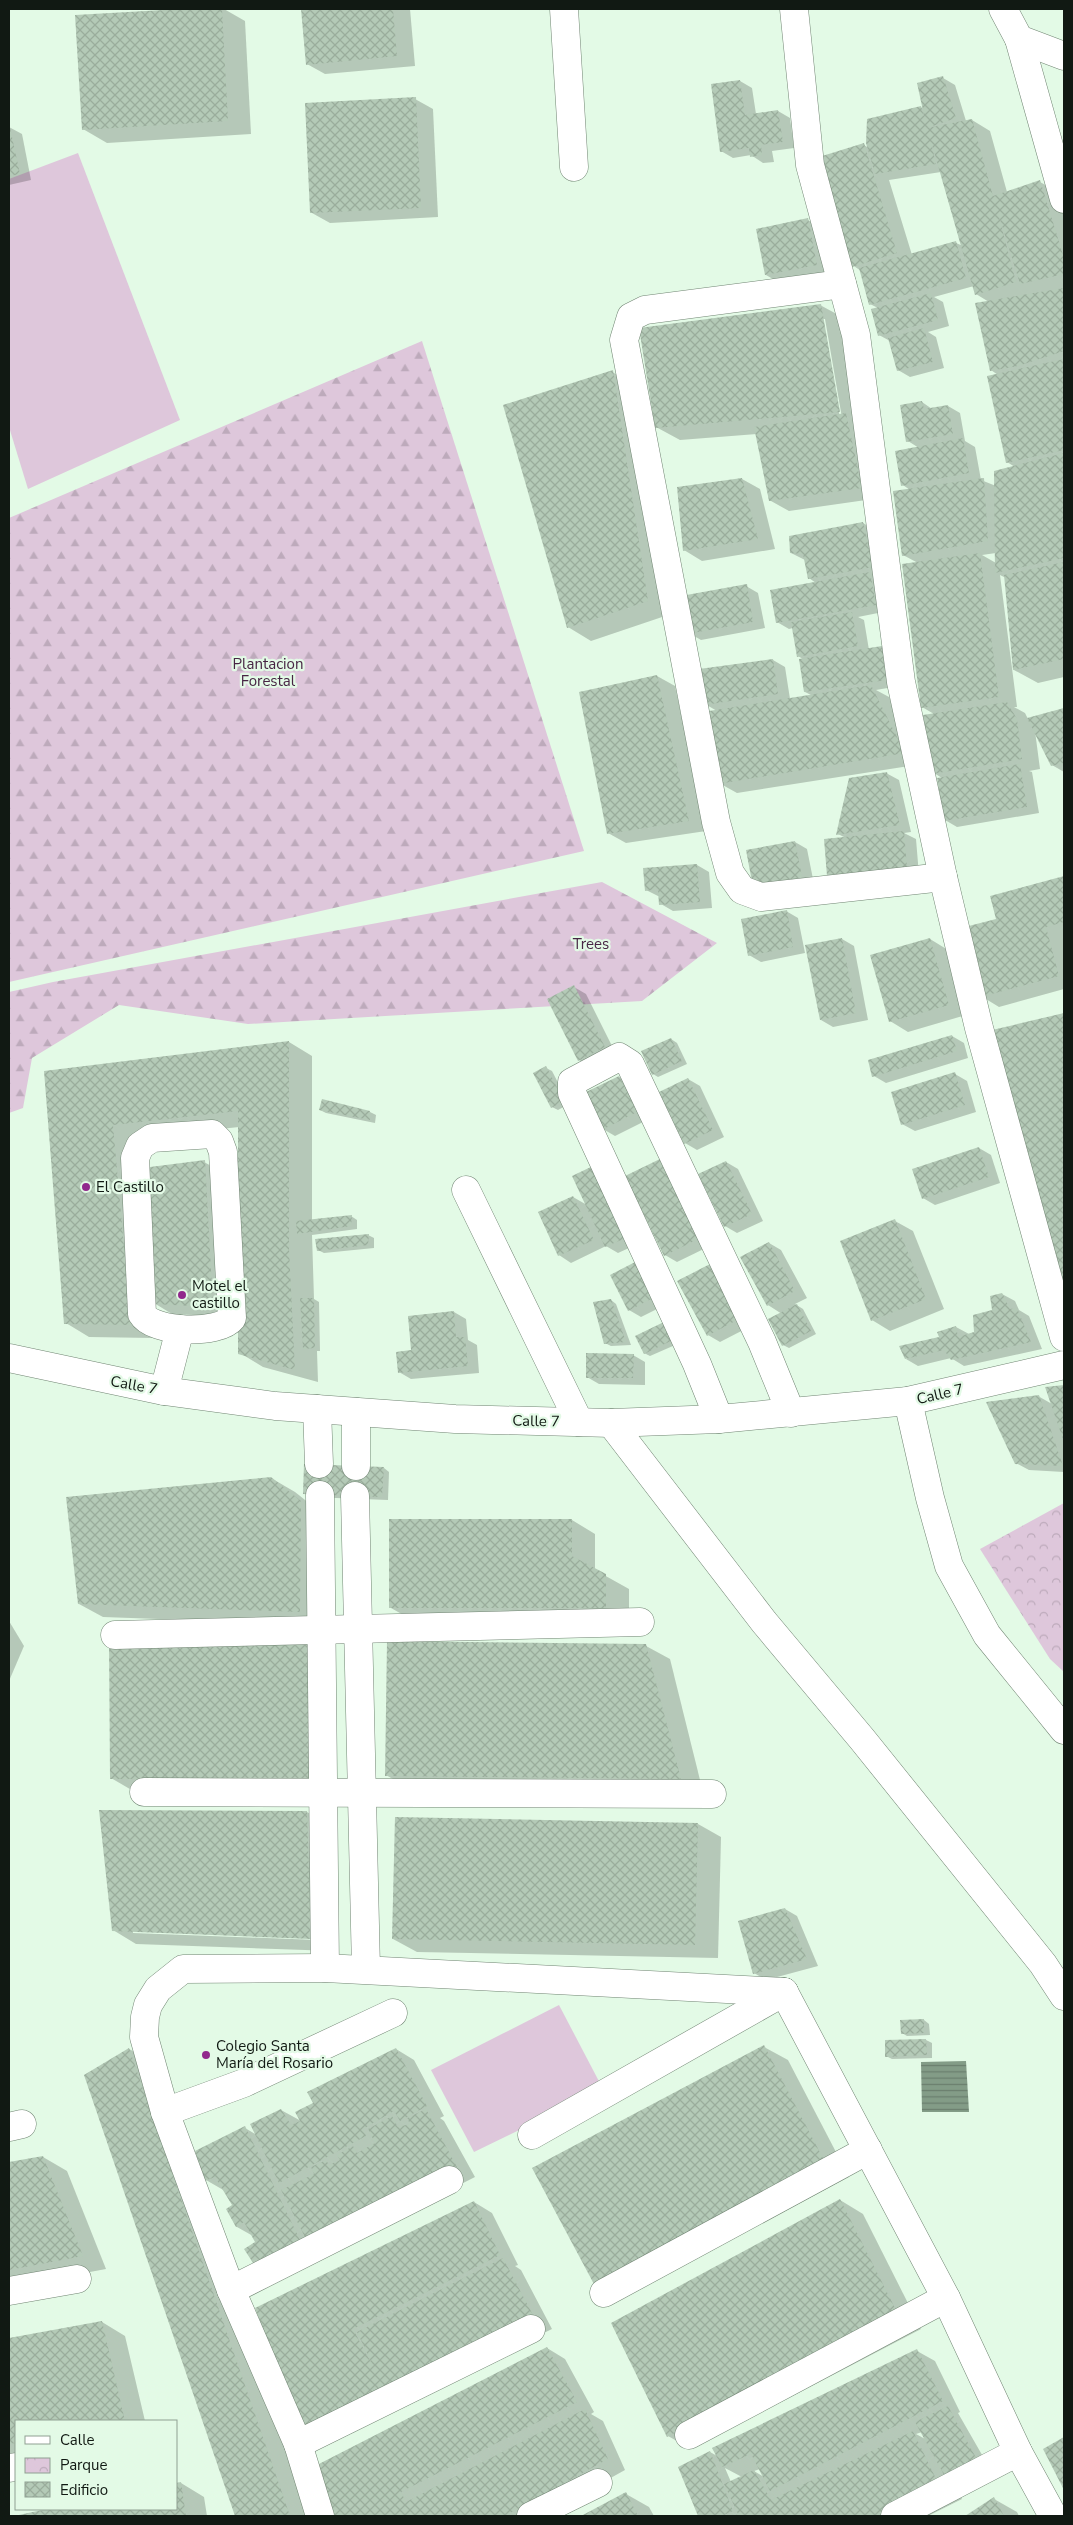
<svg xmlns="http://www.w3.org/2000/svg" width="1073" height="2525" font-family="'Nunito Sans',sans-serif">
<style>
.grass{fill:#dec7db}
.forest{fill:url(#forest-firs)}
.park{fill:url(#park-crowns)}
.water{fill:url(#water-rules)}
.shadow{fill:#0003;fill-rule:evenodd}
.building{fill:url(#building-cross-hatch)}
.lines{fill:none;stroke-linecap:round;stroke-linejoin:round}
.minor-casing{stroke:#718573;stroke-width:29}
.minor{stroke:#fff;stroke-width:28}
.poi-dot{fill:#91288c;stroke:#e3fae6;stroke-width:2}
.labels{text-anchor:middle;stroke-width:4.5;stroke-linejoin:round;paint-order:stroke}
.park-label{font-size:15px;fill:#472544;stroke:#e3fae6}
.poi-label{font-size:15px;fill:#111913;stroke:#e3fae6;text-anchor:start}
.street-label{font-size:15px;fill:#111913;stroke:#e3fae6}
</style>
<defs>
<pattern id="forest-firs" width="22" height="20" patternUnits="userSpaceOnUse" patternTransform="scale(1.25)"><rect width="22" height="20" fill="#dec7db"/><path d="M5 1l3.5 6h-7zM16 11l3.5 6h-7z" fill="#bdaabb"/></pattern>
<pattern id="park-crowns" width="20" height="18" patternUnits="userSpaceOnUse" patternTransform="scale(1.25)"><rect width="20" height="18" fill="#dec7db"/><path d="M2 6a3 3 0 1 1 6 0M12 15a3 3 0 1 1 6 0" fill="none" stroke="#bdaabb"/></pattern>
<pattern id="water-rules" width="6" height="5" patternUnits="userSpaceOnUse" patternTransform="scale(1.25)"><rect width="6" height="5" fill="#839c87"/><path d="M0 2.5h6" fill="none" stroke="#6a7e6d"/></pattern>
<pattern id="building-cross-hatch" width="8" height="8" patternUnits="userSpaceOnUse" patternTransform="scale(1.25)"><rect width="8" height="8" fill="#b4cab7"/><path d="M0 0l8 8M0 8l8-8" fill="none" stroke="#9aad9c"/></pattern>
</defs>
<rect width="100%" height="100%" fill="#e3fae6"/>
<g class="grass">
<polygon points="78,153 180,420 28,489 9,427 9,179"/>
<polygon points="559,2005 603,2089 474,2152 431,2070"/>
</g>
<g class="forest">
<polygon points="422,341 584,851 9,982 9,518"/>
<polygon points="602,882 717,943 642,1001 248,1024 119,1005 32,1058 23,1108 9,1113 9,992 53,982"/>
</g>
<polygon class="park" points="1064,1503 1064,1672 1050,1659 980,1549"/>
<polygon class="water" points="966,2061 969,2112 922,2112 921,2062"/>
<g class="shadow">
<polygon points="201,9 224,9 245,21 251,134 107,143 83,129 77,16"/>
<polygon points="302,9 410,9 415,66 325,74 307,64"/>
<path d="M943 78 955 85 966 121 972 120 990 131 1007 192 1040 182 1058 192 1064 212V677L1038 683 1014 670 1006 578 1000 575 1017 707H1014L1025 713 1028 719 1064 709V772L1052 765 1035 731 1040 769 1029 771 1032 772 1039 813 957 827 945 820 942 778 934 773V714L922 707 918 563 903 555 910 490 903 485 919 448 908 441 922 402 932 409 948 406 960 413 965 441 975 447 981 480 996 486 1015 467 1007 462 998 375 991 370 989 302 976 294 974 286 934 297 943 302 949 326 928 332 936 337 944 368 910 377 898 370 890 341 879 335 878 308 870 304 861 271 854 266 864 145 869 148 920 107 924 109ZM941 172 963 246 956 243 912 255 889 180ZM996 553V563L982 555Z"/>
<polygon points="740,81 752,88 756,114 778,111 790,118 794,148 772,151 774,162 763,163 751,155 733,158 721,151 712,85"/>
<polygon points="415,99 433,109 438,217 330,223 312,213"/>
<polygon points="9,127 22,134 31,180 9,185"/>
<polygon points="808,220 820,227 829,272 778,282 766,275"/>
<path d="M820 305 844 318 880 498 789 511 771 501 757 434 680 440 656 427ZM822 319H825L842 418H840Z"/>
<polygon points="612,372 636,385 671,614 591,641 568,627"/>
<polygon points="742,479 760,489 775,549 702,561 684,550"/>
<polygon points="863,523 875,530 888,611 858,617 864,620 869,650 882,648 894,655 899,686 876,690 889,697 922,764 737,793 719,783 717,711 705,704 773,660 785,667 790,699 813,696 805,692 803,659 798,656 793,628 789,629 777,622 816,583 809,578 805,560 791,553"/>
<polygon points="746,586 758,593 765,628 701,640 689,633"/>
<polygon points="657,676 675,686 706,831 626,843 608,833 580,693"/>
<polygon points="886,773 899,780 911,832 904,833 916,839 919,875 838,834"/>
<polygon points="795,842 807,849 814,884 754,886"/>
<polygon points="697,865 709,872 712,908 673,911 661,904 660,897 646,890"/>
<polygon points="1064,877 1064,989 999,1007 981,996 997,919 992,897"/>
<polygon points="786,911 798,918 805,953 761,962 749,955"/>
<polygon points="842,939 854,946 868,1020 833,1027 821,1020"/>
<polygon points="930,939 948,950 966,1015 908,1032 890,1021"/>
<polygon points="574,987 586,994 616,1054 591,1067 579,1060"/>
<polygon points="1064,1014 1064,1294 990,1032"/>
<polygon points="952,1036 964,1043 968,1058 886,1083 874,1076"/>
<polygon points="671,1039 677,1043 687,1064 658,1077 653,1074"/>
<polygon points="289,1042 312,1056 312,1221 351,1216 357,1220 357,1229 312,1235 314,1299 319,1302 320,1351 317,1351 318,1382 263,1367 240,1353 239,1127 136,1138 154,1338 89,1337 66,1323 46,1072"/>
<polygon points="546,1068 552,1071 569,1104 558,1110 552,1107"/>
<polygon points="955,1074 967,1081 976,1112 915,1131 902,1124"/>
<polygon points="619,1077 631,1084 649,1119 615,1136 603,1129"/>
<polygon points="688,1079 700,1086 724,1137 697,1150 685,1143"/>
<polygon points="320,1110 370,1112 376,1115 375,1123 326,1113"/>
<polygon points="979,1148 991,1155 1000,1183 935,1205 923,1198"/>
<polygon points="204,1162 222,1172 231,1317 172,1314 154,1303"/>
<polygon points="726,1162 738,1169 763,1221 737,1233 725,1226"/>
<polygon points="627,1176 712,1245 677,1262 665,1255"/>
<polygon points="573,1197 587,1205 640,1243 618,1253 606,1246 571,1263 559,1255"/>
<polygon points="895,1221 913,1231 944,1309 890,1331 872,1320"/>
<polygon points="368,1235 374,1238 374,1248 324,1253 318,1250"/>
<polygon points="769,1243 781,1250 807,1298 795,1304 803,1309 816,1334 789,1348 783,1345 782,1314 768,1305"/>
<polygon points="612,1276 669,1303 641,1317 629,1310"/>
<polygon points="679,1281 753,1325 720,1342 708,1335"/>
<polygon points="1002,1294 1015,1301 1019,1310 1029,1316 1042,1349 964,1366 951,1358 918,1366 906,1359 940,1338 939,1333 956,1327 969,1334 975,1332 993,1311"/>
<polygon points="611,1300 616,1304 631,1345 611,1346 605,1343"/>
<polygon points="454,1312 466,1319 468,1340 477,1345 479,1373 411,1379 399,1372 412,1351"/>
<polygon points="637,1336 682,1342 650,1356 644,1353"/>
<polygon points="633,1355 645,1362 645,1385 599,1384 587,1377"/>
<polygon points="1064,1386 1064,1472 1029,1470 1016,1463 1038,1396 1052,1404 1047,1388"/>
<polygon points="384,1468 389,1472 388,1500 310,1497 304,1493"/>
<polygon points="271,1478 295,1492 324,1515 323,1625 103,1617 79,1604"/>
<polygon points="572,1520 595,1534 595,1570 629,1589 629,1620 414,1621 391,1608"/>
<polygon points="9,1621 24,1646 9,1681"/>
<polygon points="646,1646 670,1659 703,1792 410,1789 386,1775"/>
<polygon points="335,1654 336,1791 135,1792 111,1778"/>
<path d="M307 1812 330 1826 334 1951 136 1944 113 1930ZM133 1931 317 1938V1940L133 1933Z"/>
<polygon points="698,1824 721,1837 718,1958 417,1952 393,1939"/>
<polygon points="785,1909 797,1916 818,1966 766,1980 754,1973"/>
<polygon points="924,2020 929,2024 930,2035 907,2036 902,2033"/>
<polygon points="926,2040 932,2043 932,2058 892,2059 886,2056"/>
<polygon points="764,2047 788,2060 849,2177 619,2299"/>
<polygon points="129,2049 153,2062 308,2516 236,2516 85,2076"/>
<polygon points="396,2049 414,2060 444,2116 440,2118 444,2121 475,2177 327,2252 257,2243 253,2236 237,2227 228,2210 233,2206 225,2191 206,2180 245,2128 257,2135 281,2110 303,2122 315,2104"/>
<polygon points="43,2157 67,2171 106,2269 9,2287 9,2164"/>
<polygon points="840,2200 863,2214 921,2329 691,2449 668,2436"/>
<polygon points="474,2202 492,2213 518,2265 515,2266 521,2270 552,2329 405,2401 257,2309"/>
<polygon points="102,2322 125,2336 145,2421 16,2421 16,2460 9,2461 9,2339"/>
<polygon points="547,2348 565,2359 594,2412 591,2414 603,2421 625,2470 542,2516 336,2516 317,2466"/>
<path d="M917 2351 935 2361 960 2412 958 2413 993 2474 956 2486 962 2499 928 2516H700L680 2467 710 2452 719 2457ZM922 2432 927 2440 916 2434ZM725 2468 742 2477 731 2482ZM760 2469 764 2477 754 2471Z"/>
<polygon points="181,2483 204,2497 207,2516 16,2516 53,2509 176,2509"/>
<polygon points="626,2494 649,2507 654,2516 583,2516"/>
<polygon points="994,2499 1017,2512 1019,2516 967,2516"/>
</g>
<g class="building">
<polygon points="181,9 222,9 228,121 82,130 75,15"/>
<polygon points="301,9 393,9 397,56 306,65"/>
<polygon points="943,76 956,118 927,128 972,119 993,196 1040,180 1064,258 1064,274 1020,284 998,213 1016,282 975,295 931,141 936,164 875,174 866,143 867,119 921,106 925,120 917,83"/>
<polygon points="740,80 745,115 778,110 783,142 761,145 762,155 750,157 749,148 720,152 711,84"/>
<polygon points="416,97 421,208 310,213 305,103"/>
<polygon points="9,123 20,174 9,176"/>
<polygon points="864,143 897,253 852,267 819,157"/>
<polygon points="808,218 817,265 765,275 756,229"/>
<polygon points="956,241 966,278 869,305 859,268"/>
<polygon points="1064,288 1064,351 1018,366 990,371 975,303"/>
<polygon points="931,293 938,320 878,336 871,309"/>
<polygon points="821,304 840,412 655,428 639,328"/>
<polygon points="924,328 933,362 897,371 888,338"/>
<polygon points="1064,359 1064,450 1006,463 987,376"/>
<polygon points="613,370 648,601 567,628 503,405"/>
<polygon points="922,401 924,409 948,405 953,434 906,442 900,405"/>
<polygon points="846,413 862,488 769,501 754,427"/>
<polygon points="963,438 969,473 901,486 895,451"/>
<polygon points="1064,453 1064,558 995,573 994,471"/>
<polygon points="742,478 758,539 683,551 677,487"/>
<polygon points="984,478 988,541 902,556 893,491"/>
<polygon points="863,522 873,567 808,579 803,554 790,553 789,536"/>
<polygon points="980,553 999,697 921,708 902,564"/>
<polygon points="1064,562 1064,659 1013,670 1004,575"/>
<polygon points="870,572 876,605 776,623 770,590"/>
<polygon points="747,584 753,622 687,634 681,596"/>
<polygon points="852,612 858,646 797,657 791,622"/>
<polygon points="882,646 887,680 804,692 799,659"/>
<polygon points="773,659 778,694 704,705 699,669"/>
<polygon points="657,675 689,821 607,834 579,692"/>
<polygon points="871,685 905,753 718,784 709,711"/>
<polygon points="1007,702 1017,719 1022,759 932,774 923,715"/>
<polygon points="1064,708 1064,763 1051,766 1027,718"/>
<polygon points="1020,764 1027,807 944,821 937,778"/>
<polygon points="887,772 900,825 836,835 849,778"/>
<polygon points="904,831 907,868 827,876 824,839"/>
<polygon points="795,841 802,877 753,887 746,850"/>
<polygon points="697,864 700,902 659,905 658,889 645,891 643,868"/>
<polygon points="1064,876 1064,922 1046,927 1059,976 980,997 961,928 996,919 990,896"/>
<polygon points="787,910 793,947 748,956 741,919"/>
<polygon points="842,938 856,1013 820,1020 805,945"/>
<polygon points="930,938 949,1005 889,1022 870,955"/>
<polygon points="574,985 605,1047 578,1061 547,999"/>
<polygon points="1064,1013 1064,1297 988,1031"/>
<polygon points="952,1035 957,1051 872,1077 868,1060"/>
<polygon points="671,1038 682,1061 652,1075 641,1051"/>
<polygon points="289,1041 289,1249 295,1370 238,1354 238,1111 113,1125 131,1325 64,1324 44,1071"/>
<polygon points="546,1066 564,1101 551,1108 533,1073"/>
<polygon points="955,1072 965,1105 901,1125 891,1092"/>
<polygon points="619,1076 637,1112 602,1130 584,1093"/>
<polygon points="688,1078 713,1130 684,1144 659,1092"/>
<polygon points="322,1099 370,1111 370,1120 319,1110"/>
<polygon points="979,1147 989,1177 922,1199 912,1169"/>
<polygon points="662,1158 700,1238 664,1256 625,1176"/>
<polygon points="205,1160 213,1307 153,1304 150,1167"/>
<polygon points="726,1161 752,1214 724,1227 698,1174"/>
<polygon points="595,1165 628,1237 605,1247 572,1176"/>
<polygon points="573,1196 594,1240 558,1256 538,1212"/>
<polygon points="352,1215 351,1226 297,1234 296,1221"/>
<polygon points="895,1219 926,1299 871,1321 840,1241"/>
<polygon points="369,1234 368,1245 317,1251 315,1239"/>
<polygon points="769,1242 795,1291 767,1306 740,1257"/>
<polygon points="639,1260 657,1296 628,1311 610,1275"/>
<polygon points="712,1263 741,1318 707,1336 677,1281"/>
<polygon points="1002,1293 1010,1309 1017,1308 1031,1342 951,1360 944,1350 905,1359 899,1346 939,1337 937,1332 956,1326 958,1337 974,1332 973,1315 992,1310 990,1296"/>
<polygon points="300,1298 314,1298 315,1348 303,1349"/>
<polygon points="611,1299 626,1342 604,1344 593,1302"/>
<polygon points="797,1304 811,1331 782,1346 768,1319"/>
<polygon points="454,1311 456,1337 465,1337 468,1366 398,1373 396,1352 411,1350 408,1316"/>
<polygon points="668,1320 677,1338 644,1354 635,1336"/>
<polygon points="586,1353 634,1354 633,1378 586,1378"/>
<polygon points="1064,1385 1064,1442 1045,1387"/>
<polygon points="1039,1395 1063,1466 1015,1464 986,1402"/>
<polygon points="304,1464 384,1467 382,1497 303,1494"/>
<polygon points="271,1477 301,1501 300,1612 78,1604 66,1497"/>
<polygon points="389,1519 572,1519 572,1556 606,1574 606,1608 389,1608"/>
<polygon points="312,1639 313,1778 110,1779 109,1641"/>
<polygon points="387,1641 646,1644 681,1779 385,1776"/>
<polygon points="99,1810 307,1811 311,1939 112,1931"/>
<polygon points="395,1817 698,1823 695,1945 392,1939"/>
<polygon points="785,1908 807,1959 753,1974 738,1921"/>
<polygon points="924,2019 924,2033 901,2034 900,2020"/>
<polygon points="926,2039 927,2055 885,2057 885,2040"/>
<polygon points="764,2045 826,2164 595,2286 532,2168"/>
<polygon points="129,2048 290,2516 235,2516 84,2075"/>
<polygon points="396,2048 427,2106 400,2121 394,2111 363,2129 366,2136 279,2183 250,2124 281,2109 291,2125 300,2121 295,2112 313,2103 307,2092"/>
<polygon points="426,2109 457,2167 308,2243 281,2190 314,2174 311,2167 326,2160 329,2165 340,2160 337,2155 353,2146 357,2153 375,2143 368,2129 392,2116 398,2127 410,2124 407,2118"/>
<polygon points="245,2126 302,2244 255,2266 244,2249 255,2242 244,2222 236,2227 226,2209 232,2205 215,2177 205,2181 195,2151"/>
<polygon points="43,2156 83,2256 9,2270 9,2162"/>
<polygon points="840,2199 899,2316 667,2437 611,2323"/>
<polygon points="474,2201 500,2255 353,2329 374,2368 357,2332 503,2258 535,2319 302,2430 255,2308"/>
<polygon points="102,2321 125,2421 16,2421 16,2443 9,2444 9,2338"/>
<polygon points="547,2347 577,2402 401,2492 406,2502 585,2409 608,2459 505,2516 335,2516 315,2466"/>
<polygon points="917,2349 943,2401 770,2491 751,2454 722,2467 712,2448"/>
<polygon points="948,2406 981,2467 949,2484 915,2422"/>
<polygon points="913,2431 939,2485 879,2516 733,2516 738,2514 724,2484 754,2470 771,2500"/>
<polygon points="1064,2437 1064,2490 1043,2449"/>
<polygon points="710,2451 733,2511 722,2516 698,2516 678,2467"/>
<polygon points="181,2482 186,2516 14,2516 47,2509 176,2509 176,2483"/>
<polygon points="626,2492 638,2516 581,2516"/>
<polygon points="994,2497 1004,2516 965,2516"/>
</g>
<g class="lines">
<g class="minor-casing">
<g id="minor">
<polyline points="564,9 574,167"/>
<polyline points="794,9 810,165 856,335 901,682 943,877 979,1028 1064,1337"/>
<polyline points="1003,9 1019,39 1064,56"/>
<polyline points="1019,39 1064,199"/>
<polyline points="842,284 645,310 631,317 624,340 716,822 730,873 742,890 761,897 943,877"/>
<path d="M212 1134 219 1141 223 1152 232 1318C219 1335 153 1333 142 1314L135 1158 140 1146 152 1138Z"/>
<polyline points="466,1190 579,1422"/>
<polyline points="9,1358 164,1391 275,1406 455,1419 611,1423 719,1419 908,1401 1064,1365"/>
<polyline points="164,1391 180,1329"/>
<polyline points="908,1401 930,1498 949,1566 987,1635 1064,1730"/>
<polyline points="317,1409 319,1464"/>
<polyline points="719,1419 697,1364 572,1093 572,1082 619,1057 630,1064 762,1342 791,1413"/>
<polyline points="611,1423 764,1622 862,1739 1043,1964 1064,1996"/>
<polyline points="356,1466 356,1412"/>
<polyline points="320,1495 325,1968"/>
<polyline points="355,1496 366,1969"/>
<polyline points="115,1635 640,1622"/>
<polyline points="144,1792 712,1794"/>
<polyline points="784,1992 946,2298 1018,2452 1053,2516"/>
<polyline points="165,2112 244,2083 393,2013"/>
<polyline points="9,2127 22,2124"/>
<polyline points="532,2135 784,1992"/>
<polyline points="231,2290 449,2180"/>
<polyline points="9,2291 77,2279"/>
<polyline points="604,2293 868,2150"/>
<polyline points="689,2435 946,2298"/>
<polyline points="298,2444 531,2329"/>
<polyline points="9,2468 16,2467"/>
<polyline points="320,2516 298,2444 231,2290 165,2112 144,2037 145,2017 148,2005 158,1989 183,1969 325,1968 784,1992"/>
<polyline points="531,2516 598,2483"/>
<polyline points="895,2516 1018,2452"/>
</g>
</g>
<use href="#minor" class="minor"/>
</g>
<g class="poi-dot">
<circle cx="86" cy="1187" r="5"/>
<circle cx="182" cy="1295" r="5"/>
<circle cx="206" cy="2055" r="5"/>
</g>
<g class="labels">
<g class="park-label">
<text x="268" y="669">Plantacion<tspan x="268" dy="17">Forestal</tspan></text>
<text x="591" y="949">Trees</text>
</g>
<g class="poi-label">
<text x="96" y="1192">El Castillo</text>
<text x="192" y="1291">Motel el<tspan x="192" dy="17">castillo</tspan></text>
<text x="216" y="2051">Colegio Santa<tspan x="216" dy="17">María del Rosario</tspan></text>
</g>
<g class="street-label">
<text transform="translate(134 1385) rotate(10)" y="5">Calle 7</text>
<text transform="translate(940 1394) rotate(-13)" y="5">Calle 7</text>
<text transform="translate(536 1421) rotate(1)" y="5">Calle 7</text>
</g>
</g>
<rect width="1073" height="2525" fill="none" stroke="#111913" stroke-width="20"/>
<rect x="15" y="2420" width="162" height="90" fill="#e3fae6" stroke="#8fa092"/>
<rect x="25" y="2436" width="25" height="8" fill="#ffffff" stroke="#8fa092"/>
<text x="60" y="2445" font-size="15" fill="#111913">Calle</text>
<rect x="25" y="2458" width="25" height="15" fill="url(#park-crowns)" stroke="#8fa092"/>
<text x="60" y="2470" font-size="15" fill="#111913">Parque</text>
<rect x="25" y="2482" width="25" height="15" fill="url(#building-cross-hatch)" stroke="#8fa092"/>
<text x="60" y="2495" font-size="15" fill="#111913">Edificio</text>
</svg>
